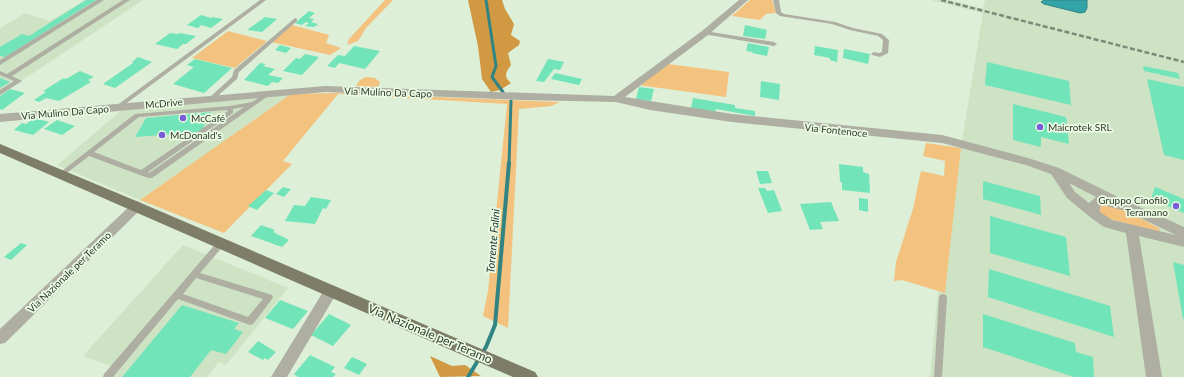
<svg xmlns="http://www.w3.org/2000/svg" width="1184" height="377" font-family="Lato,sans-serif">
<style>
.built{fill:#cde3c4}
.green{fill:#f3c27e}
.forest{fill:#d29943}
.water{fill:#33a4a7;stroke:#328483}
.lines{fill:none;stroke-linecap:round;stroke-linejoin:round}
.stream-far1{stroke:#328483;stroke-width:3}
.stream{stroke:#328483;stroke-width:4}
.building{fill:#71e4b9}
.lane{fill:#aeaea2;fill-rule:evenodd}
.street{fill:#aeaea2;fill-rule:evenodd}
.primary{fill:#7e7d67;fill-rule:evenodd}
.rail{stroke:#7c8878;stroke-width:2.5;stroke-dasharray:5 2.5;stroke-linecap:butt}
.poi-dot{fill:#775cd6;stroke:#ebfce3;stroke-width:1.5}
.labels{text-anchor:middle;stroke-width:3.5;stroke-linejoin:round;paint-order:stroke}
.street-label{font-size:10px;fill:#31382e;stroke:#ebfce3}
.poi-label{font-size:10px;fill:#31382e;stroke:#ebfce3;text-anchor:start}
.water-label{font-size:11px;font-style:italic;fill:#1a3233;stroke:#ebfce3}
.near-street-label{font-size:12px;fill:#31382e;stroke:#ebfce3}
</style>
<rect width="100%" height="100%" fill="#ddefd6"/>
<g class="built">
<polygon points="85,0 143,0 0,95 0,28 25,13 50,21"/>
<polygon points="931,0 949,0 983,9 985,0 1184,0 1184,377 930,377 938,291 945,292 959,159 983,13"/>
<polygon points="291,94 140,200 57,165 123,109"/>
<polygon points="183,245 288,288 226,365 219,362 207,377 103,377 111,366 83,356"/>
</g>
<g class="green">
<polygon points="385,0 393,0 366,28 358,41 347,45 349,39"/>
<polygon points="750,0 772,0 776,13 766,14 760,20 732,16"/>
<polygon points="292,25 329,35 326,43 341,48 330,55 271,42"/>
<polygon points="228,31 267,41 235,68 192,58"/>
<polygon points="668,64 729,72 726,97 638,85"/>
<polygon points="366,77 375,78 380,82 378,87 356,86 360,80"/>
<polygon points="338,94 283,161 292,164 224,233 140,200 291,94 338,93 560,102 551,106 519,109 508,328 483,316 488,291 507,104"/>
<polygon points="926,143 961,148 945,293 902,280 894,281 896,262 913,209 921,171 944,176 945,161 923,156"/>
<path d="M1101 204C1121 206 1141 219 1159 228L1160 233 1106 218 1099 212 1098 207Z"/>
</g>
<g class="forest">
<path d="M468 0H502L505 9 514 24 511 35 520 41 519 45 508 53 511 65C506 72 503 76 511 83L500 90 491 92 482 79 478 46Z"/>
<polygon points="430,356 452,366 465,365 481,376 440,377"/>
</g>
<polygon class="water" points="1044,0 1087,0 1087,8 1085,12 1080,13 1044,4 1041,2"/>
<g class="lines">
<g class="stream-far1">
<polyline points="486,0 496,66 492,77 503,92"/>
<polyline points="509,164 511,101"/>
</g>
<polyline class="stream" points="468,377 486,347 495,325 509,163"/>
</g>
<g class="building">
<polygon points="86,0 96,0 5,57 0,56 0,47 22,34 29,36"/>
<polygon points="309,11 315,13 309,18 314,19 311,22 318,24 314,27 305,26 309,23 306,22 302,25 295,23"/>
<polygon points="201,15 211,18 212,17 223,19 211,28 201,25 198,28 187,25"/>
<polygon points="265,17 277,19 262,32 247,30"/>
<polygon points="745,25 767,30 765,39 743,36"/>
<polygon points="170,33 178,34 180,33 196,36 186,44 183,44 177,49 155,44"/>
<polygon points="748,43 769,47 767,56 752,53 753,52 746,51"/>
<polygon points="280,45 291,48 286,53 275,50"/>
<polygon points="354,46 380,51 365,69 339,63 335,68 327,66 338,55 345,56"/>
<polygon points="815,46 838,50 837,62 830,60 830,58 814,55"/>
<polygon points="844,49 870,54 868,64 843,58"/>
<polygon points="305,54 319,57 302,75 283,71 296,58 300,59"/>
<polygon points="138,57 152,62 115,88 103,84 133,63 132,62"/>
<polygon points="195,59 232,68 204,93 173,84 194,67 187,65"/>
<polygon points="548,59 564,62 560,70 554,69 544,82 536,81"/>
<polygon points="987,62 1069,81 1071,105 985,85"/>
<polygon points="260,63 266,64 263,66 275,69 268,75 283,78 278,83 272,82 268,86 244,80"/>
<polygon points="1143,66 1178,73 1180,79 1144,71"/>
<polygon points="80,71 94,77 88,80 91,82 69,95 59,101 46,98 39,102 34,100 46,92 43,91 64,78 66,79"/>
<polygon points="555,73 582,79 579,85 551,79"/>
<polygon points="0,78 10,82 0,88"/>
<polygon points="1147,79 1184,87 1184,160 1164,155"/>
<polygon points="761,81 780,84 779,100 760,97"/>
<polygon points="639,87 654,89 651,101 636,99"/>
<polygon points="10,89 25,93 2,110 0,109 0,96"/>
<polygon points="693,98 735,105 735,108 755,111 755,116 716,109 715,112 691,108"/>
<polygon points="1013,104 1066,117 1069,144 1041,137 1041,147 1013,140"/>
<polygon points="211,112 201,132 135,137 146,118"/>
<polygon points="34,118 49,122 33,135 14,130 22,123 26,124"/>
<polygon points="57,120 75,126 62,135 44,129"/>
<polygon points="839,164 863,167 863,172 869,174 870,193 842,190 842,182 840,182"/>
<polygon points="756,171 768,171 772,183 760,184"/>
<polygon points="983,181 1040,196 1041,215 983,199"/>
<polygon points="283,187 291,189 284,197 276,194"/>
<polygon points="1155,187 1184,199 1184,213 1151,199"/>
<polygon points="758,188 765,188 767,191 774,190 782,211 768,213"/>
<polygon points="266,190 274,193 257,210 248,206"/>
<polygon points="311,197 331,200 326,209 323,208 315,224 285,221 294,205 305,206"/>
<polygon points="859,198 868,199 868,212 859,210"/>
<polygon points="831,202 839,221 820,222 823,229 810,230 800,204"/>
<polygon points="990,216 1066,237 1070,276 990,253"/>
<polygon points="261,225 275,230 273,232 289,240 282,247 251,236"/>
<polygon points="21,243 27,245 11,260 4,257"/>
<polygon points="1173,262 1184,265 1184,319 1183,319"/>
<polygon points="989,269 1110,306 1114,337 988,297"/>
<polygon points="280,300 308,311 293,329 265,318"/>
<polygon points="182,305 239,323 234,329 243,332 226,354 211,350 190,377 122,377"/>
<polygon points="329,314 351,325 333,346 311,335"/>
<polygon points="983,314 1075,343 1076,352 1093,357 1094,377 1074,377 983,347"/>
<polygon points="258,341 276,352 268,360 265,358 263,360 248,352"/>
<polygon points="310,355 335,367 331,372 336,374 333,377 298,377 294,374"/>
<polygon points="352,357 367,364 359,375 344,368"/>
</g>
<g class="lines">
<g class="lane">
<polygon points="97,0 104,0 0,65 0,60"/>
<polygon points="123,0 130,0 12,76 22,81 0,95 0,90 14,81 0,75 0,71 7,74"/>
<polygon points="260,0 266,0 120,108 116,108 115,107 116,106"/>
<polygon points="773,0 779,0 781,12 784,14 835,22 853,28 882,34 889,40 888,53 880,57 872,55 871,54 874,52 879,53 882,52 883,40 878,36 850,30 832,24 780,16 776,13"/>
<polygon points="295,18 297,19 297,21 239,72 237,79 214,99 210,99 209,98 210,97 232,77 234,70"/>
<polygon points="705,31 774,42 777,44 774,46 703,34 703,32"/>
<path d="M269 91 272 93 271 94 152 178H148L89 156 63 176H59L58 174 135 114 230 106 252 102ZM244 107 149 173 148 172 233 113V109ZM227 110 228 111 141 170 94 152 139 117Z"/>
<path d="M221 240 224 241 225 243 224 245 200 273 272 295 273 297 272 299 253 324 250 325 178 299 113 377H103L104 374 218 241ZM196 278 263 299 248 317 183 294Z"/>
<polygon points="943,294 946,295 947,297 942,377 934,377 939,297 940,295"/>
</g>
<g class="street">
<path d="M739 0H748L708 35 625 97 732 114 942 135 1028 158 1059 168 1116 196 1118 200 1133 204 1184 227V247L1139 236 1162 377H1146L1126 233 1104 227 1090 217 1067 198 1051 174 1026 165 942 143 732 122 650 110 616 102 522 100 325 92 0 122V114L325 86 614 96 702 31ZM1069 183 1096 197 1089 203 1075 192ZM1102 205 1126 211 1176 235 1112 220 1100 212V207Z"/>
<polygon points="137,201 141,203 143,206 141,209 5,343 0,344 0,329 133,203"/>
<polygon points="331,285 336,287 338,291 287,377 271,377 326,287"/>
</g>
<polygon class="primary" points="0,144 141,203 535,372 538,377 513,377 0,153"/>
<polyline class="rail" points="941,0 1184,62"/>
</g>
<g class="poi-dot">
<circle cx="183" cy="118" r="4"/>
<circle cx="1040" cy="127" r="4"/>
<circle cx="162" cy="135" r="4"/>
<circle cx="1176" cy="206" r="4"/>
</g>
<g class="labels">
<g class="street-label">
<text transform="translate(388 92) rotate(2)" y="4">Via Mulino Da Capo</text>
<text transform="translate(164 103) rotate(-5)" y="4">McDrive</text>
<text transform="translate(65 112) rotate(-5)" y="4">Via Mulino Da Capo</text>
<text transform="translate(836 130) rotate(6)" y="4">Via Fontenoce</text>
<text transform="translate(69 272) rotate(-44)" y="4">Via Nazionale per Teramo</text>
</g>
<g class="poi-label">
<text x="191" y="122">McCafé</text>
<text x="1048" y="131">Maicrotek SRL</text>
<text x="170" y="139">McDonald's</text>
<text x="1168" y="204" text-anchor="end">Gruppo Cinofilo<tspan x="1168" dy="12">Teramano</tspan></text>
</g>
<g class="water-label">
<text transform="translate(493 241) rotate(-85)" y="4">Torrente Falini</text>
</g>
<g class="near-street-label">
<text transform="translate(430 334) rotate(23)" y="4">Via Nazionale per Teramo</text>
</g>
</g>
</svg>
